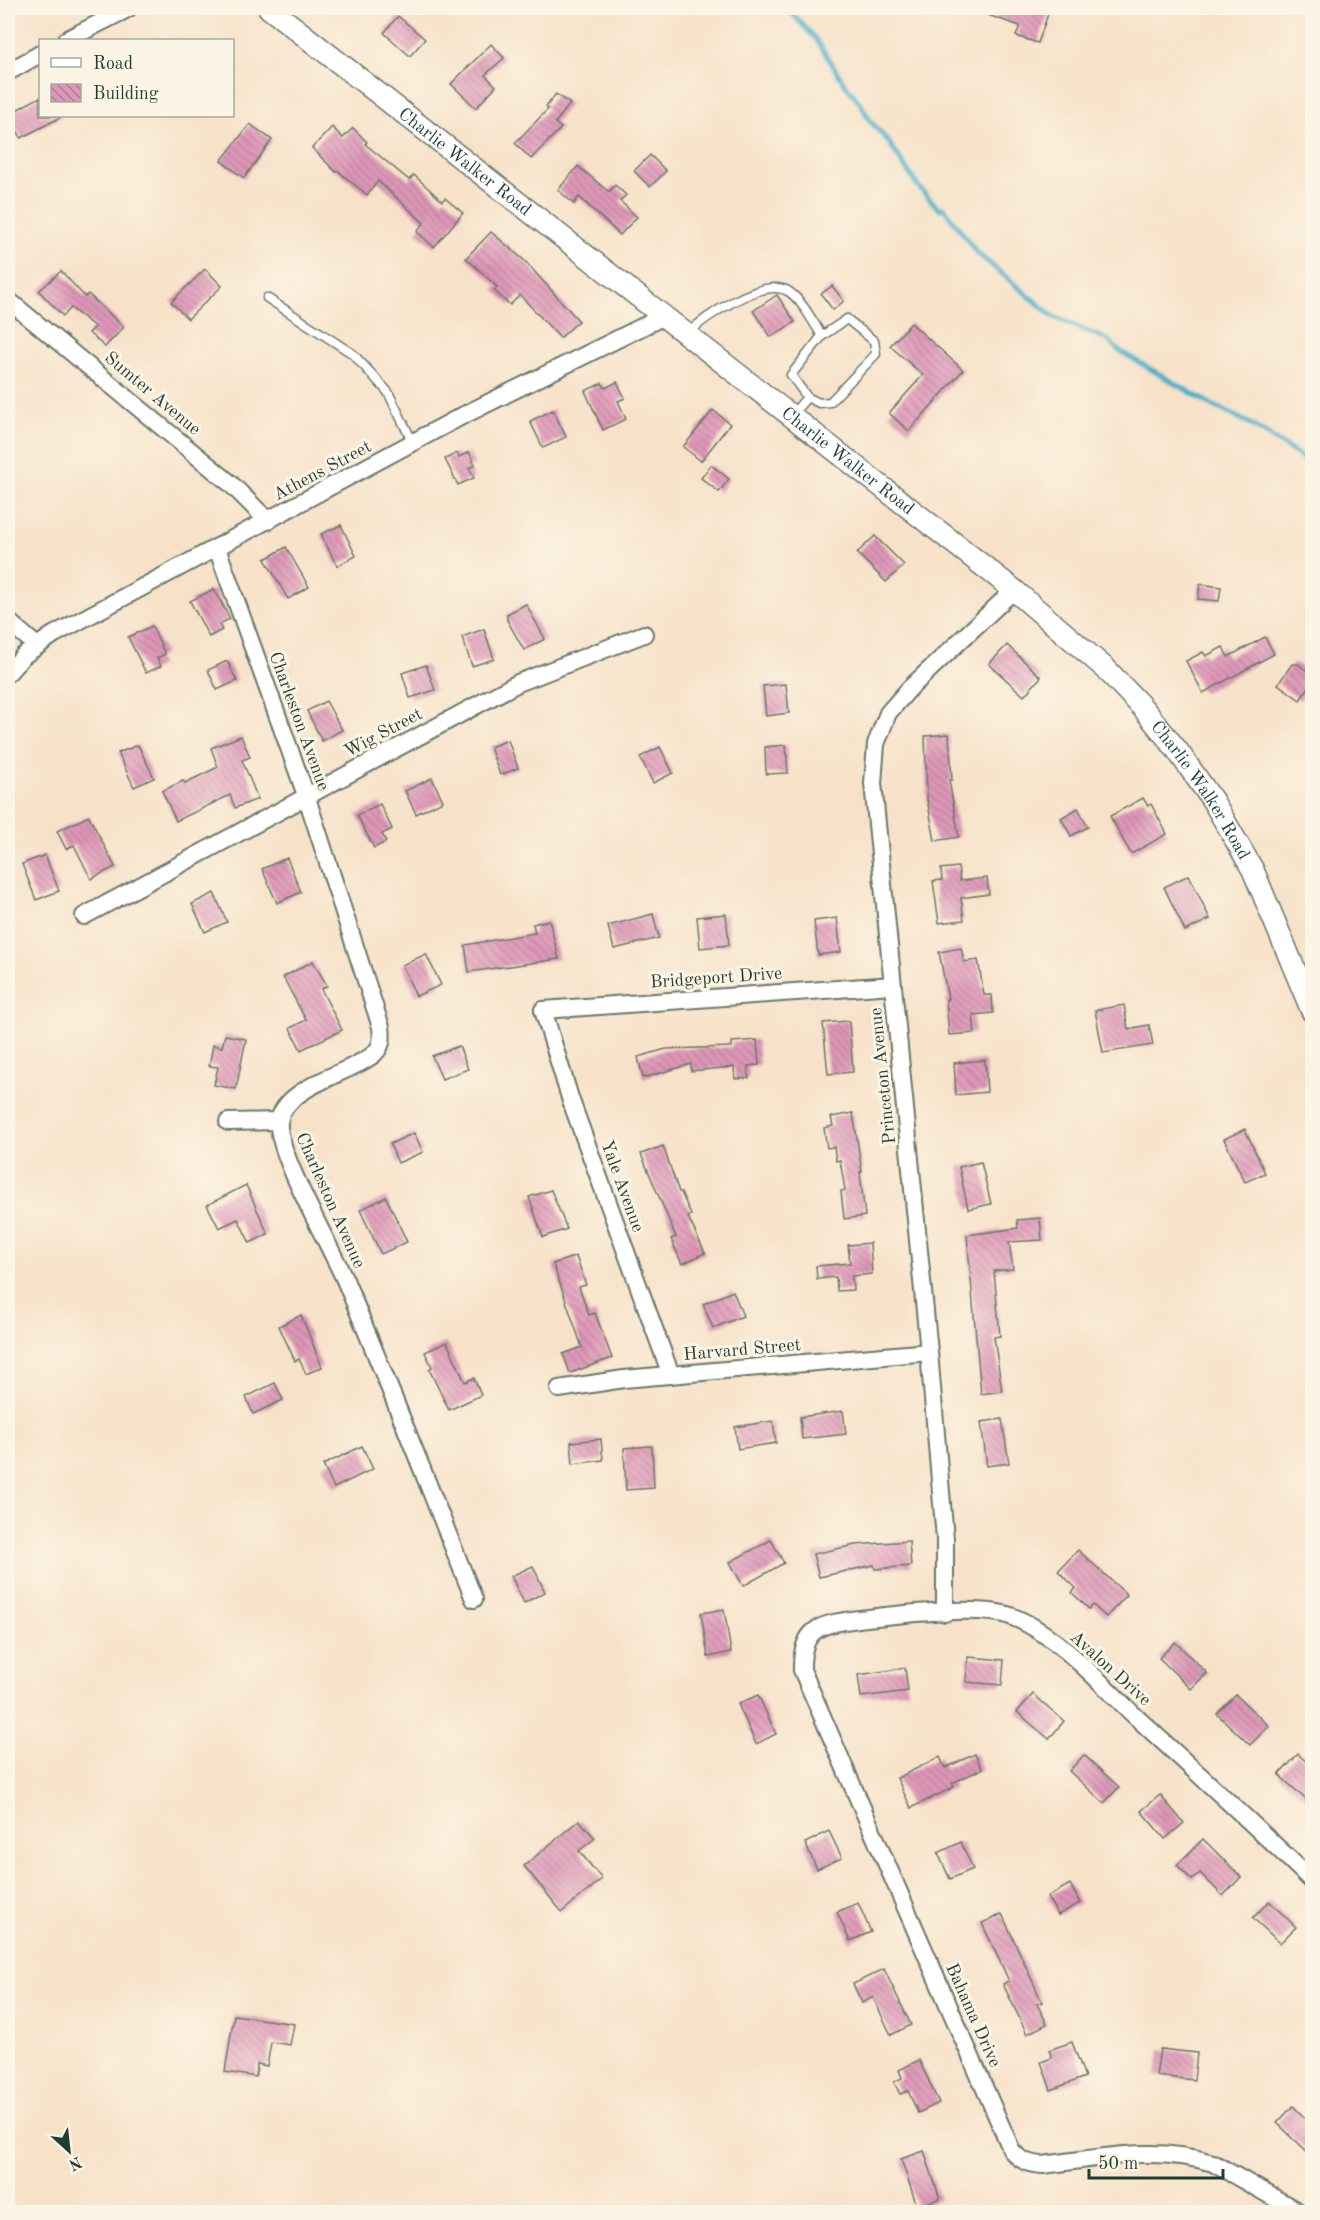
<svg xmlns="http://www.w3.org/2000/svg" width="1320" height="2220" font-family="'Old Standard TT',serif">
<style>
.lines{fill:none;stroke-linecap:round;stroke-linejoin:round}
.stream{stroke:#49b1c8;stroke-width:5}
.building{fill:url(#building-back-hatch)}
.service-casing{stroke:#6b7768;stroke-width:11}
.minor-casing{stroke:#6b7768;stroke-width:20}
.tertiary-casing{stroke:#6b7768;stroke-width:24}
.service{stroke:#fff;stroke-width:8}
.minor{stroke:#fff;stroke-width:16}
.tertiary{stroke:#fff;stroke-width:21}
.labels{text-anchor:middle;stroke-width:6;stroke-linejoin:round;paint-order:stroke}
.street-label{font-size:18px;fill:#1f3d34;stroke:#fcf5e5}
</style>
<defs>
<pattern id="building-back-hatch" width="6" height="6" patternUnits="userSpaceOnUse" patternTransform="scale(1.5)"><rect width="6" height="6" fill="#df97b8"/><path d="M-1 5l2 2M0 0l6 6M5-1l2 2" fill="none" stroke="#b47c96"/></pattern>
</defs>
<rect width="100%" height="100%" fill="#fcf5e5"/>
<filter id="ink" filterUnits="userSpaceOnUse"><feTurbulence type="fractalNoise" baseFrequency=".0167" numOctaves="2"/><feDisplacementMap in="SourceGraphic" scale="12" xChannelSelector="R" yChannelSelector="G"/><feConvolveMatrix kernelMatrix="1 2 1 2 8 2 1 2 1" color-interpolation-filters="sRGB"/></filter>
<filter id="wash" filterUnits="userSpaceOnUse"><feTurbulence type="fractalNoise" baseFrequency=".008" numOctaves="4" result="noise"/><feDisplacementMap in="SourceGraphic" scale="24" xChannelSelector="R" yChannelSelector="G"/><feGaussianBlur stdDeviation="1.35" result="paint"/><feColorMatrix in="noise" values="0 0 0 0 0 0 0 0 0 0 0 0 0 0 0 0 0 1.4 0 .05"/><feComposite in="paint" operator="in"/></filter>
<g filter="url(#wash)">
<rect width="100%" height="100%" fill="#f7e2c9"/>
<g class="lines">
<polyline class="stream" points="787,8 816,39 844,83 861,104 870,121 888,141 917,185 939,209 944,208 977,253 1054,317 1108,340 1118,350 1212,405 1249,423 1312,464"/>
</g>
<g id="blocks">
<g class="building">
<polygon points="974,8 1050,8 1038,43 1016,36 1020,26 973,10"/>
<polygon points="398,16 425,39 410,56 384,33"/>
<polygon points="491,44 504,58 485,75 496,86 476,108 451,84"/>
<polygon points="556,94 570,104 555,123 561,128 531,159 515,143 548,109 546,107"/>
<polygon points="40,97 40,116 63,116 21,138 9,114"/>
<polygon points="250,124 272,140 244,178 221,161"/>
<polygon points="332,127 343,138 353,128 367,142 365,144 409,180 414,175 442,201 445,198 463,213 434,247 417,232 424,223 378,181 367,195 338,171 336,172 312,148"/>
<polygon points="650,155 666,171 650,187 634,171"/>
<polygon points="578,166 609,192 615,185 626,195 620,201 637,217 620,235 579,197 574,204 558,190"/>
<polygon points="491,232 524,260 579,321 560,338 520,295 510,305 494,290 497,287 466,258"/>
<polygon points="205,269 222,286 188,319 171,302"/>
<polygon points="61,271 85,297 88,294 124,327 105,347 89,333 95,327 71,308 63,316 39,291"/>
<polygon points="832,286 844,301 833,310 821,294"/>
<polygon points="777,295 795,322 771,337 753,311"/>
<polygon points="911,323 963,370 909,431 889,413 923,375 890,346"/>
<polygon points="617,382 625,398 618,401 626,419 603,430 585,391 602,383 605,388"/>
<polygon points="553,410 566,437 543,448 530,421"/>
<polygon points="713,410 730,424 701,461 683,447"/>
<polygon points="469,452 475,465 469,468 474,478 458,485 445,459 457,453 459,457"/>
<polygon points="711,465 729,479 719,492 701,478"/>
<polygon points="341,525 356,556 337,566 321,534"/>
<polygon points="875,536 904,565 886,582 857,553"/>
<polygon points="286,547 309,587 288,599 265,559"/>
<polygon points="1200,584 1221,587 1219,601 1198,599"/>
<polygon points="214,589 230,619 219,624 222,630 209,637 190,601"/>
<polygon points="526,604 545,639 524,650 507,620 507,614"/>
<polygon points="152,626 165,654 157,658 161,666 146,673 128,637"/>
<polygon points="484,629 494,659 472,666 462,637"/>
<polygon points="1265,637 1274,654 1203,693 1186,661 1203,652 1206,656 1223,647 1228,657"/>
<polygon points="1007,645 1041,677 1024,696 989,664"/>
<polygon points="227,661 237,681 217,690 208,670"/>
<polygon points="1292,664 1298,664 1312,675 1312,683 1300,700 1278,684"/>
<polygon points="426,665 435,690 410,698 402,673"/>
<polygon points="786,684 789,713 766,716 763,686"/>
<polygon points="326,701 342,730 322,741 307,711"/>
<polygon points="949,734 952,780 949,780 959,837 935,841 927,799 925,736"/>
<polygon points="241,736 250,757 242,760 258,799 235,808 230,795 176,821 162,791 183,781 185,783 218,767 211,748"/>
<polygon points="508,740 518,768 500,775 490,747"/>
<polygon points="138,745 154,778 134,787 118,753"/>
<polygon points="786,745 788,773 766,774 765,747"/>
<polygon points="660,747 673,773 653,783 640,757"/>
<polygon points="432,778 443,801 416,814 405,791"/>
<polygon points="1143,798 1148,806 1151,804 1167,834 1131,854 1110,816"/>
<polygon points="380,804 392,829 382,834 386,842 374,848 357,815"/>
<polygon points="1078,808 1088,827 1071,836 1061,818"/>
<polygon points="89,816 115,867 91,879 74,845 66,849 57,831"/>
<polygon points="45,855 59,891 36,900 22,864"/>
<polygon points="287,858 301,892 277,903 262,869"/>
<polygon points="958,867 960,881 987,878 989,894 961,898 964,920 939,923 933,881 942,880 941,869"/>
<polygon points="1189,875 1210,919 1185,931 1164,887"/>
<polygon points="214,893 227,922 205,932 192,904"/>
<polygon points="653,914 659,938 614,949 608,926"/>
<polygon points="726,914 729,945 700,948 697,917"/>
<polygon points="837,918 841,952 818,955 814,921"/>
<polygon points="549,920 559,959 469,972 465,945 535,933 533,924"/>
<polygon points="961,948 964,962 978,960 984,995 992,995 993,1013 973,1015 975,1033 949,1035 946,999 948,999 939,952"/>
<polygon points="426,954 441,985 416,996 402,965"/>
<polygon points="313,961 327,986 321,989 342,1030 301,1050 290,1028 306,1020 283,977"/>
<polygon points="1124,1005 1128,1029 1149,1025 1153,1045 1103,1053 1095,1010"/>
<polygon points="849,1021 853,1072 828,1074 823,1023"/>
<polygon points="225,1035 246,1039 236,1089 214,1085 218,1067 209,1066 213,1045 222,1047"/>
<polygon points="757,1040 759,1065 748,1066 749,1078 735,1079 734,1067 691,1071 691,1064 643,1078 638,1057 666,1049 732,1047 732,1042"/>
<polygon points="459,1046 468,1069 442,1079 432,1056"/>
<polygon points="985,1060 987,1092 956,1095 954,1063"/>
<polygon points="853,1113 862,1172 860,1172 865,1216 844,1219 841,1191 845,1190 840,1160 836,1161 834,1147 827,1148 824,1128 833,1126 831,1117"/>
<polygon points="1245,1129 1265,1173 1245,1182 1224,1139"/>
<polygon points="414,1133 423,1152 398,1163 390,1144"/>
<polygon points="663,1146 679,1192 681,1192 691,1215 688,1217 705,1253 682,1264 671,1239 676,1237 641,1154"/>
<polygon points="981,1162 991,1204 968,1209 959,1167"/>
<polygon points="246,1185 268,1234 250,1243 238,1219 219,1228 207,1205"/>
<polygon points="551,1190 567,1229 543,1237 529,1197"/>
<polygon points="386,1197 407,1242 381,1254 360,1210"/>
<polygon points="1040,1218 1042,1240 1009,1242 1013,1269 994,1271 1000,1336 994,1337 1002,1391 981,1394 967,1235 1018,1228 1017,1220"/>
<polygon points="870,1243 872,1274 852,1276 853,1290 837,1291 836,1277 817,1279 816,1266 850,1263 848,1245"/>
<polygon points="576,1256 586,1285 579,1287 589,1315 595,1313 612,1358 570,1373 563,1354 582,1347 553,1264"/>
<polygon points="733,1291 743,1316 713,1328 703,1304"/>
<polygon points="301,1315 322,1367 306,1374 299,1359 295,1361 279,1326"/>
<polygon points="447,1342 465,1382 474,1378 481,1395 449,1410 429,1369 432,1367 425,1352"/>
<polygon points="275,1383 283,1400 253,1414 246,1397"/>
<polygon points="843,1411 846,1434 802,1439 800,1417"/>
<polygon points="1002,1419 1009,1463 987,1466 981,1422"/>
<polygon points="773,1421 776,1443 738,1449 735,1427"/>
<polygon points="601,1439 603,1460 573,1464 571,1442"/>
<polygon points="362,1446 373,1469 334,1488 323,1465"/>
<polygon points="652,1446 654,1488 626,1490 624,1448"/>
<polygon points="771,1540 784,1563 743,1586 730,1562"/>
<polygon points="909,1541 911,1566 875,1569 874,1565 819,1577 813,1554 855,1545"/>
<polygon points="1078,1550 1127,1595 1106,1617 1093,1605 1089,1609 1072,1593 1076,1588 1058,1571"/>
<polygon points="533,1566 545,1592 524,1603 511,1576"/>
<polygon points="724,1609 731,1652 708,1657 701,1613"/>
<polygon points="1175,1642 1207,1673 1191,1689 1159,1658"/>
<polygon points="968,1657 1004,1660 1002,1685 966,1682"/>
<polygon points="905,1668 908,1691 861,1697 858,1675"/>
<polygon points="1033,1694 1064,1721 1049,1739 1017,1712"/>
<polygon points="758,1695 776,1734 756,1744 738,1704"/>
<polygon points="1236,1695 1269,1726 1250,1745 1217,1714"/>
<polygon points="975,1754 982,1769 952,1783 954,1787 911,1808 897,1778 940,1757 945,1768"/>
<polygon points="1298,1754 1312,1767 1312,1805 1279,1775"/>
<polygon points="1084,1755 1119,1787 1104,1803 1069,1771"/>
<polygon points="1160,1795 1184,1823 1165,1839 1141,1811"/>
<polygon points="579,1820 595,1838 579,1851 602,1879 562,1912 524,1866"/>
<polygon points="829,1831 842,1858 817,1869 805,1843"/>
<polygon points="1203,1839 1241,1877 1223,1896 1200,1873 1192,1880 1177,1865"/>
<polygon points="961,1842 973,1869 950,1879 938,1853"/>
<polygon points="1070,1884 1080,1903 1058,1915 1047,1897"/>
<polygon points="1269,1901 1296,1927 1280,1943 1253,1918"/>
<polygon points="858,1903 871,1932 850,1941 837,1912"/>
<polygon points="1002,1914 1042,2002 1037,2004 1047,2024 1027,2034 1003,1984 1009,1981 982,1923"/>
<polygon points="884,1969 911,2025 891,2035 873,1997 862,2003 853,1984"/>
<polygon points="234,2015 294,2024 290,2045 271,2042 267,2066 257,2064 256,2077 225,2072"/>
<polygon points="1072,2042 1085,2077 1051,2090 1041,2062 1052,2058 1049,2050"/>
<polygon points="1160,2049 1197,2053 1194,2080 1156,2076"/>
<polygon points="919,2060 939,2103 918,2113 908,2091 900,2094 894,2082 902,2078 899,2070"/>
<polygon points="1293,2106 1312,2125 1312,2156 1277,2123"/>
<polygon points="924,2151 940,2199 917,2206 901,2159"/>
</g>
</g>
</g>
<g filter="url(#ink)">
<use href="#blocks" fill-opacity="0" stroke="#6b7768" stroke-width="1.5"/>
<g class="lines">
<g class="service-casing">
<g id="service">
<polyline points="267,298 353,354 388,392 413,443"/>
<path d="M687 334C704 317 763 277 788 291 802 300 813 322 822 336"/>
<polyline points="792,415 807,397 819,403 830,402 876,354 874,341 847,319 822,336 791,375 807,397"/>
</g>
</g>
<g class="minor-casing">
<g id="minor">
<polyline points="66,40 129,8"/>
<polyline points="8,72 40,54"/>
<polyline points="8,300 231,484 268,521"/>
<path d="M217 548 306 795 381 1027C382 1036 383 1045 375 1053 355 1072 283 1086 279 1122 276 1152 331 1247 345 1280 390 1386 431 1493 474 1599"/>
<polyline points="8,621 37,646"/>
<polyline points="8,673 23,656 53,635 462,416 664,316"/>
<polyline points="84,916 518,683 644,634"/>
<polyline points="228,1122 279,1121"/>
<polyline points="671,1375 571,1101 543,1010 893,985"/>
<polyline points="559,1389 624,1379 929,1352"/>
<polyline points="945,1613 945,1539 929,1352 873,783 876,744 888,713 909,689 1014,590"/>
<path d="M1299 2212 1213 2163C1157 2145 1100 2158 1043 2165 1029 2164 1021 2161 1012 2151L802 1670C801 1626 822 1624 859 1619 895 1615 982 1604 1013 1617 1058 1635 1101 1684 1136 1717 1195 1771 1255 1825 1312 1881"/>
</g>
</g>
<g class="tertiary-casing">
<g id="tertiary">
<path id="s1" d="M269 8 1014 590 1106 669 1143 708 1177 750 1213 801 1253 870 1312 1011"/>
</g>
</g>
<use href="#service" class="service"/>
<use href="#minor" class="minor"/>
<use href="#tertiary" class="tertiary"/>
</g>
</g>
<g class="labels">
<g class="street-label">
<text dy="6" stroke="none"><textPath href="#s1" startOffset="249">Charlie Walker Road</textPath></text>
<text transform="translate(153 393) rotate(40)" y="6">Sumter Avenue</text>
<text dy="6" stroke="none"><textPath href="#s1" startOffset="735">Charlie Walker Road</textPath></text>
<text transform="translate(322 470) rotate(-28)" y="6">Athens Street</text>
<text transform="translate(300 721) rotate(70)" y="6">Charleston Avenue</text>
<text transform="translate(383 732) rotate(-28)" y="6">Wig Street</text>
<text dy="6" stroke="none"><textPath href="#s1" startOffset="1221">Charlie Walker Road</textPath></text>
<text transform="translate(716 977) rotate(-4)" y="6">Bridgeport Drive</text>
<text transform="translate(882 1076) rotate(-96)" y="6">Princeton Avenue</text>
<text transform="translate(623 1186) rotate(70)" y="6">Yale Avenue</text>
<text transform="translate(331 1200) rotate(66)" y="6">Charleston Avenue</text>
<text transform="translate(742 1349) rotate(-5)" y="6">Harvard Street</text>
<text transform="translate(1111 1668) rotate(42)" y="6">Avalon Drive</text>
<text transform="translate(974 2015) rotate(66)" y="6">Bahama Drive</text>
</g>
</g>
<rect width="1320" height="2220" fill="none" stroke="#fcf5e5" stroke-width="30"/>
<rect x="39" y="39" width="195" height="78" fill="#fcf5e5" stroke="#a4ab9e" stroke-width="1.5"/>
<rect x="51" y="58" width="30" height="9" fill="#ffffff" stroke="#a4ab9e" stroke-width="1.5"/>
<text x="93" y="69" font-size="18" fill="#1f3d34">Road</text>
<rect x="51" y="84" width="30" height="18" fill="url(#building-back-hatch)" stroke="#a4ab9e" stroke-width="1.5"/>
<text x="93" y="99" font-size="18" fill="#1f3d34">Building</text>
<g transform="translate(69 2151) rotate(153)" stroke="#fcf5e5" stroke-width="4.5" paint-order="stroke">
<path d="M0-4.5L10 22L0 15L-10 22Z" fill="#1f3d34"/>
<text y="-9" font-size="16" font-weight="bold" text-anchor="middle" fill="#1f3d34">N</text>
</g>
<path d="M1089 2169v9h134v-9" fill="none" stroke="#1f3d34" stroke-width="3"/>
<text x="1098" y="2169" font-size="18" fill="#1f3d34" stroke="#fcf5e5" stroke-width="4.5" paint-order="stroke">50 m</text>
</svg>
